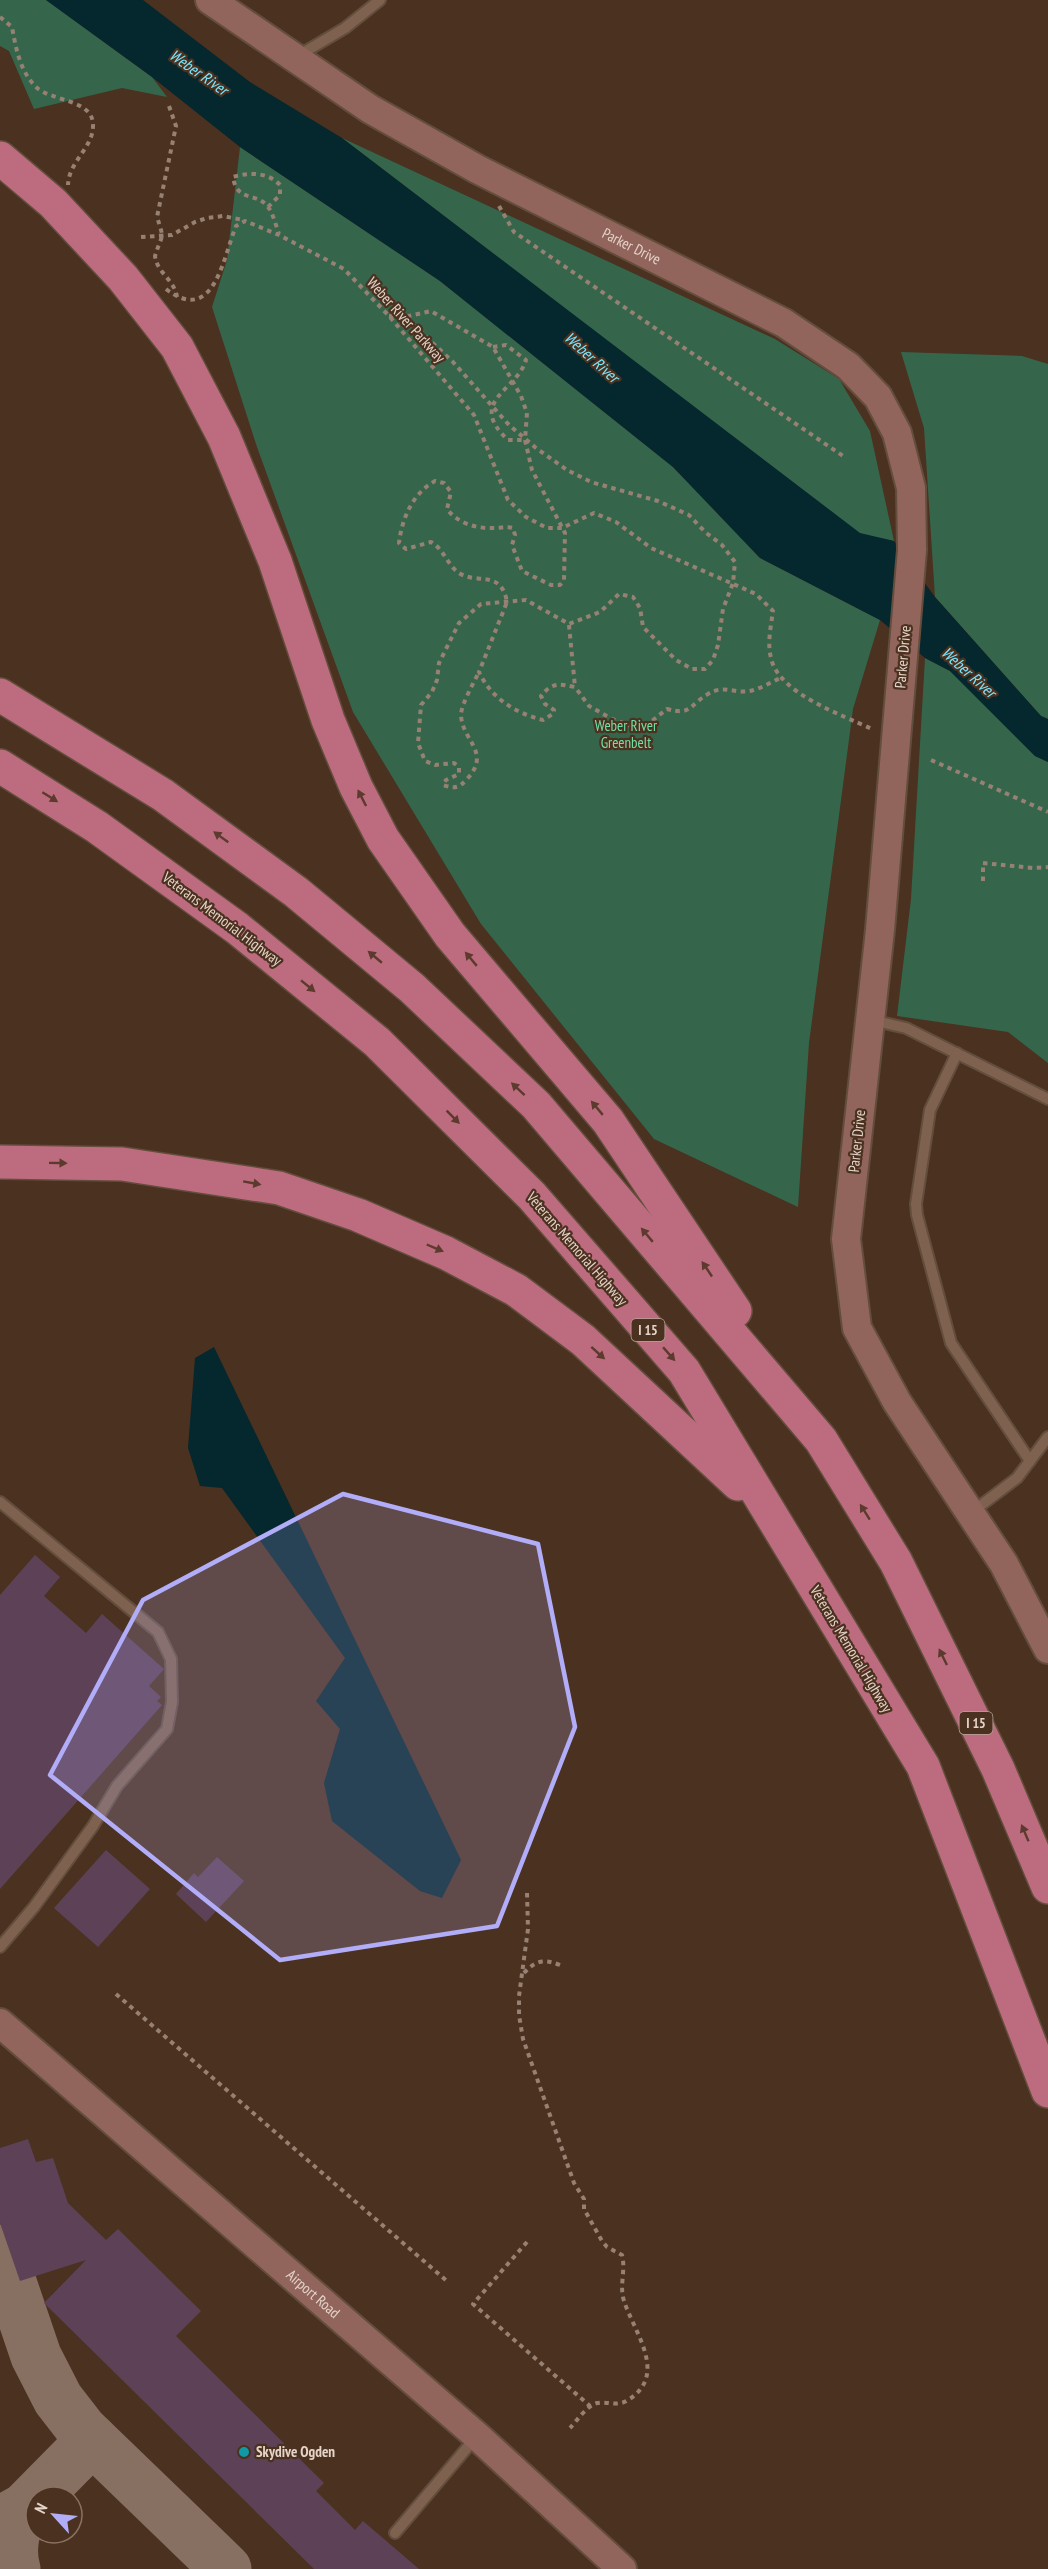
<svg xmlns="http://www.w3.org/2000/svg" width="1048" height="2569" font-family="'PT Sans Narrow',sans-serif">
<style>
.green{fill:#35664c}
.water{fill:#05272e}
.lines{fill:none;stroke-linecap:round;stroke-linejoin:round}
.taxiway{stroke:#877061;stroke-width:51}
.building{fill:#5d4257}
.lane-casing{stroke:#634d3d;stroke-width:14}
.secondary-casing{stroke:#634d3d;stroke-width:32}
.highway-casing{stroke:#634d3d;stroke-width:36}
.path{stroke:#978173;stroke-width:4;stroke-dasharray:4.5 4.5;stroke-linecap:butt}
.lane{stroke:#7e614e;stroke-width:10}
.secondary{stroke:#91645c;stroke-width:28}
.highway{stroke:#bc6c7e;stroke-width:33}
.oneway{fill:#5c3a2d}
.marked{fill:#b2adf9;fill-opacity:0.2;stroke:#b2adf9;stroke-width:4.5;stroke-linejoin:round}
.culture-dot{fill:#0f9aa8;stroke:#4b311f;stroke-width:2}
.labels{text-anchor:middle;stroke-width:4.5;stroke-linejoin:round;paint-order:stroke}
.shield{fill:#4b311f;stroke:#b7a396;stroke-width:1.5}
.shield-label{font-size:14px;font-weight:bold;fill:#e5d4c9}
.street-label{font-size:15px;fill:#e5d4c9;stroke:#4b311f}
.park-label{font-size:15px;fill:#73e0a7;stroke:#4b311f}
.poi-label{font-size:15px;font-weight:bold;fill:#e5d4c9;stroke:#4b311f;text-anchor:start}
.water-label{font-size:16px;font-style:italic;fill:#7ae6fe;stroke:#4b311f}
</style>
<rect width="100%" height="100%" fill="#4b311f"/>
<g class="green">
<polygon points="0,0 46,0 152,77 167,97 122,88 34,109 9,51 0,46"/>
<polygon points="342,138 775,339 839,379 870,431 894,541 860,534"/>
<polygon points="240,147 440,281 673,467 760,558 880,620 853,709 809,1043 798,1207 654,1139 481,924 353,712 257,447 212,307 227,260"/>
<polygon points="901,352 1022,356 1048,364 1048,719 1041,716 935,597 924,428"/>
<polygon points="925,658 950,671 1035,756 1048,762 1048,1063 1008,1032 897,1016 911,899"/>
</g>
<g class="water">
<polygon points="46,0 143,0 250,82 342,138 860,533 894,541 935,597 1041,716 1048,719 1048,762 1035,756 950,671 925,658 880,620 760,558 673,467 440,281 240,147 152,77"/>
<polygon points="214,1347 461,1860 442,1898 420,1891 332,1821 324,1783 340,1729 316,1701 345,1658 222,1488 200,1486 188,1448 195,1358"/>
</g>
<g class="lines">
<g class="taxiway">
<polyline points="0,2250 36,2356 58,2399 82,2430 226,2569"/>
<polyline points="0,2522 25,2508 92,2440"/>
<path d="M15 2569C9 2547 14 2527 25 2508"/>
</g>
</g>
<g class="building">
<polygon points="35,1555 60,1577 44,1596 86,1633 102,1614 164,1669 149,1686 161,1697 157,1701 162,1705 0,1889 0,1595"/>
<polygon points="106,1850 150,1889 98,1947 54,1908"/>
<polygon points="217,1857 244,1881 206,1922 176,1894 194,1873 198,1877"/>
<polygon points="28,2139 36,2162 53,2158 68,2203 106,2240 118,2229 201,2311 176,2336 324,2483 316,2491 355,2530 363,2521 419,2569 314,2569 44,2303 86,2260 20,2281 0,2223 0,2148"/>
</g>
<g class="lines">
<g class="lane-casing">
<g id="lane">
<polyline points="296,57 345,28 380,0"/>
<polyline points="871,1020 906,1028 1048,1099"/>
<polyline points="957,1053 930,1110 916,1204 917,1215 951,1343 1030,1461"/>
<polyline points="0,1502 158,1632 171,1659 172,1702 167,1729 117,1786 93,1826 34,1907 0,1947"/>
<polyline points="972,1512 1017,1478 1048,1437"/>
<polyline points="395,2533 477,2436"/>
</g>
</g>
<g class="secondary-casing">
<g id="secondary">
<path id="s1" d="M210 0 370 109 477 169 784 323 848 366 878 397 897 433 911 488 912 550 880 930 846 1239 857 1328 897 1402 1004 1564 1048 1649"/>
<path id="s2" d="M0 2023 477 2436 622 2569"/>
</g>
</g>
<g class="highway-casing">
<g id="highway">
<polyline points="0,158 53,203 123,278 177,347 224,437 275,561 328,720 356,787 383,839 450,935 608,1121 735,1311"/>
<polyline points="0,695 163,795 296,892 412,988 536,1105 821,1440 896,1562 998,1769 1048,1887"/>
<polyline points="0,766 97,827 237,928 377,1042 532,1196 684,1371 923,1766 1048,2091"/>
<polyline points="0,1162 122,1164 279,1188 358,1215 446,1253 516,1290 583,1340 738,1484"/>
</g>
</g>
<g class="path">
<path d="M0 17 12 27C16 49 20 71 36 87 52 102 94 99 93 126 93 148 69 161 68 185"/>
<path d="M169 106 176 126 157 217C165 241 162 233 155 256 157 273 174 279 177 297"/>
<polyline points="499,206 514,232 843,456"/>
<path d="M268 207 280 195V185C268 172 249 172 233 177 237 203 256 191 268 207 273 213 276 226 279 234"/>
<polyline points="141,237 172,235 195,222 207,218 223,216 243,220"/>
<path d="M166 289C214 326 223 258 236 226L245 221 279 235 344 269 389 316 474 415 508 500 526 517 547 528H562L594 513 616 522 651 548 756 594 773 611C771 626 767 643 771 658 778 693 842 715 872 729"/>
<path d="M389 316 405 317 431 311 493 347 521 396 527 413 525 440 532 470 565 533 564 580 560 585H551L522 571 512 545 515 535 513 528C506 526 502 528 494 528 477 529 457 523 447 509L451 492 444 483 435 481C413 493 402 518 399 543L406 549 431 542C444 549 447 565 459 573 478 585 501 569 507 602L479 672C491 698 515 713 543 720L553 714 554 710 545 704 541 696C552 682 559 684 575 687L589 706 612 719 637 728 648 724 667 709C692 716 689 705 708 694 724 684 735 694 750 691 760 689 771 682 781 678"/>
<path d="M406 318 453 362 509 425 536 448 567 470 591 482 658 501 689 515 705 532 722 545 735 562 733 583 723 609 718 645 713 660 705 669H692L676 660 643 627 640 608 633 597 619 594 600 612 569 624 526 600 481 604 459 623 439 663 437 680 432 692 421 705 418 743 425 761 435 765 454 763 459 767V774L446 780 443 785C455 789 459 788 467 779 492 752 462 741 461 715 461 705 474 682 479 672"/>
<path d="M493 347 506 345 526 360C517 391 466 401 508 440H524"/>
<polyline points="569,625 575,687"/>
<polyline points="931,760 1048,812"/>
<polyline points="983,881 983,863 1033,868 1048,867"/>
<path d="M527 1893 528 1929 519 1996V2015L523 2039 574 2183 584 2199V2209L602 2241 607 2247 622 2255C626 2270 619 2286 624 2301 634 2332 669 2375 628 2400 618 2407 607 2401 597 2403 586 2406 577 2421 570 2428"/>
<path d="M524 1973C536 1960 544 1959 560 1965"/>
<polyline points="116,1994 448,2282"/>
<polyline points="527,2242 473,2304 590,2406"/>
</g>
<use href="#lane" class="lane"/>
<use href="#secondary" class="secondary"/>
<use href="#highway" class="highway"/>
</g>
<defs><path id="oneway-solid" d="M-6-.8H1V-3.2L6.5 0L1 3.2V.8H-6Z" transform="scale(1.5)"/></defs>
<g class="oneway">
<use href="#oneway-solid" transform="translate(50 797) rotate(32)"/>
<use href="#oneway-solid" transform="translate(362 798) rotate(-117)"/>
<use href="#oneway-solid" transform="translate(221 837) rotate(-144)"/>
<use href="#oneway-solid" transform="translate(375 957) rotate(-140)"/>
<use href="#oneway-solid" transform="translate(471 959) rotate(-130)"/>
<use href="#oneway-solid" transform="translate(308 986) rotate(39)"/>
<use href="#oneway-solid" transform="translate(518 1089) rotate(-137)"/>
<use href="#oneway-solid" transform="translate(597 1108) rotate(-130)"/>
<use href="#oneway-solid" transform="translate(453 1117) rotate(45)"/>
<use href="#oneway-solid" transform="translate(58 1163) rotate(1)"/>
<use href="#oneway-solid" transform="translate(252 1183) rotate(10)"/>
<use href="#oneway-solid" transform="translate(647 1235) rotate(-130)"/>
<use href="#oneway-solid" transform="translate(435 1248) rotate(23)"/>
<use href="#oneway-solid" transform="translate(707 1269) rotate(-124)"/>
<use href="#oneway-solid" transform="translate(598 1353) rotate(42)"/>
<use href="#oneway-solid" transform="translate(669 1354) rotate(49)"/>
<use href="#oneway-solid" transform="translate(865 1512) rotate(-122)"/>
<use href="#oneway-solid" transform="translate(943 1657) rotate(-116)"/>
<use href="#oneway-solid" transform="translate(1025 1833) rotate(-113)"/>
</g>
<path class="marked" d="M343 1494 538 1544 575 1727 497 1926 280 1960 50 1775 143 1600Z"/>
<circle class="culture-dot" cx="244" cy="2452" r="6"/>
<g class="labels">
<g class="shield">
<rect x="631.5" y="1319" width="33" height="22" rx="4.5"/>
<rect x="959.5" y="1712" width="33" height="22" rx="4.5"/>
</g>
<g class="shield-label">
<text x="648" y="1335">I 15</text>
<text x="976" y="1728">I 15</text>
</g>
<g class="street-label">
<text dy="5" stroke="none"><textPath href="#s1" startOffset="489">Parker Drive</textPath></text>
<text transform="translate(406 320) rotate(48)" y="5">Weber River Parkway</text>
<text transform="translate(903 657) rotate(-85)" y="5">Parker Drive</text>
<text transform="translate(222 919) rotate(37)" y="5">Veterans Memorial Highway</text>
<text transform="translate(857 1141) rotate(-84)" y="5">Parker Drive</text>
<text transform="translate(577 1249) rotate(49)" y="5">Veterans Memorial Highway</text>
<text transform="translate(851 1649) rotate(59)" y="5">Veterans Memorial Highway</text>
<text dy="5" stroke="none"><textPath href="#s2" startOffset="414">Airport Road</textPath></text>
</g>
<g class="park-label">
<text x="626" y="731">Weber River<tspan x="626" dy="17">Greenbelt</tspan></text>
</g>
<g class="poi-label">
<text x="256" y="2457">Skydive Ogden</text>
</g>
<g class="water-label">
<text transform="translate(199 72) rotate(35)" y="6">Weber River</text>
<text transform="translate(592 357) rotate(42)" y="6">Weber River</text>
<text transform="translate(969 672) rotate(42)" y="6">Weber River</text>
</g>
</g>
<g transform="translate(54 2515) rotate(297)"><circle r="28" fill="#4b311f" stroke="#897263" stroke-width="1.5"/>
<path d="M0-4.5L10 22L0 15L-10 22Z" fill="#b2adf9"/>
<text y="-9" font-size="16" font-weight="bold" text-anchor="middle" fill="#e5d4c9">N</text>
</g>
</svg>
